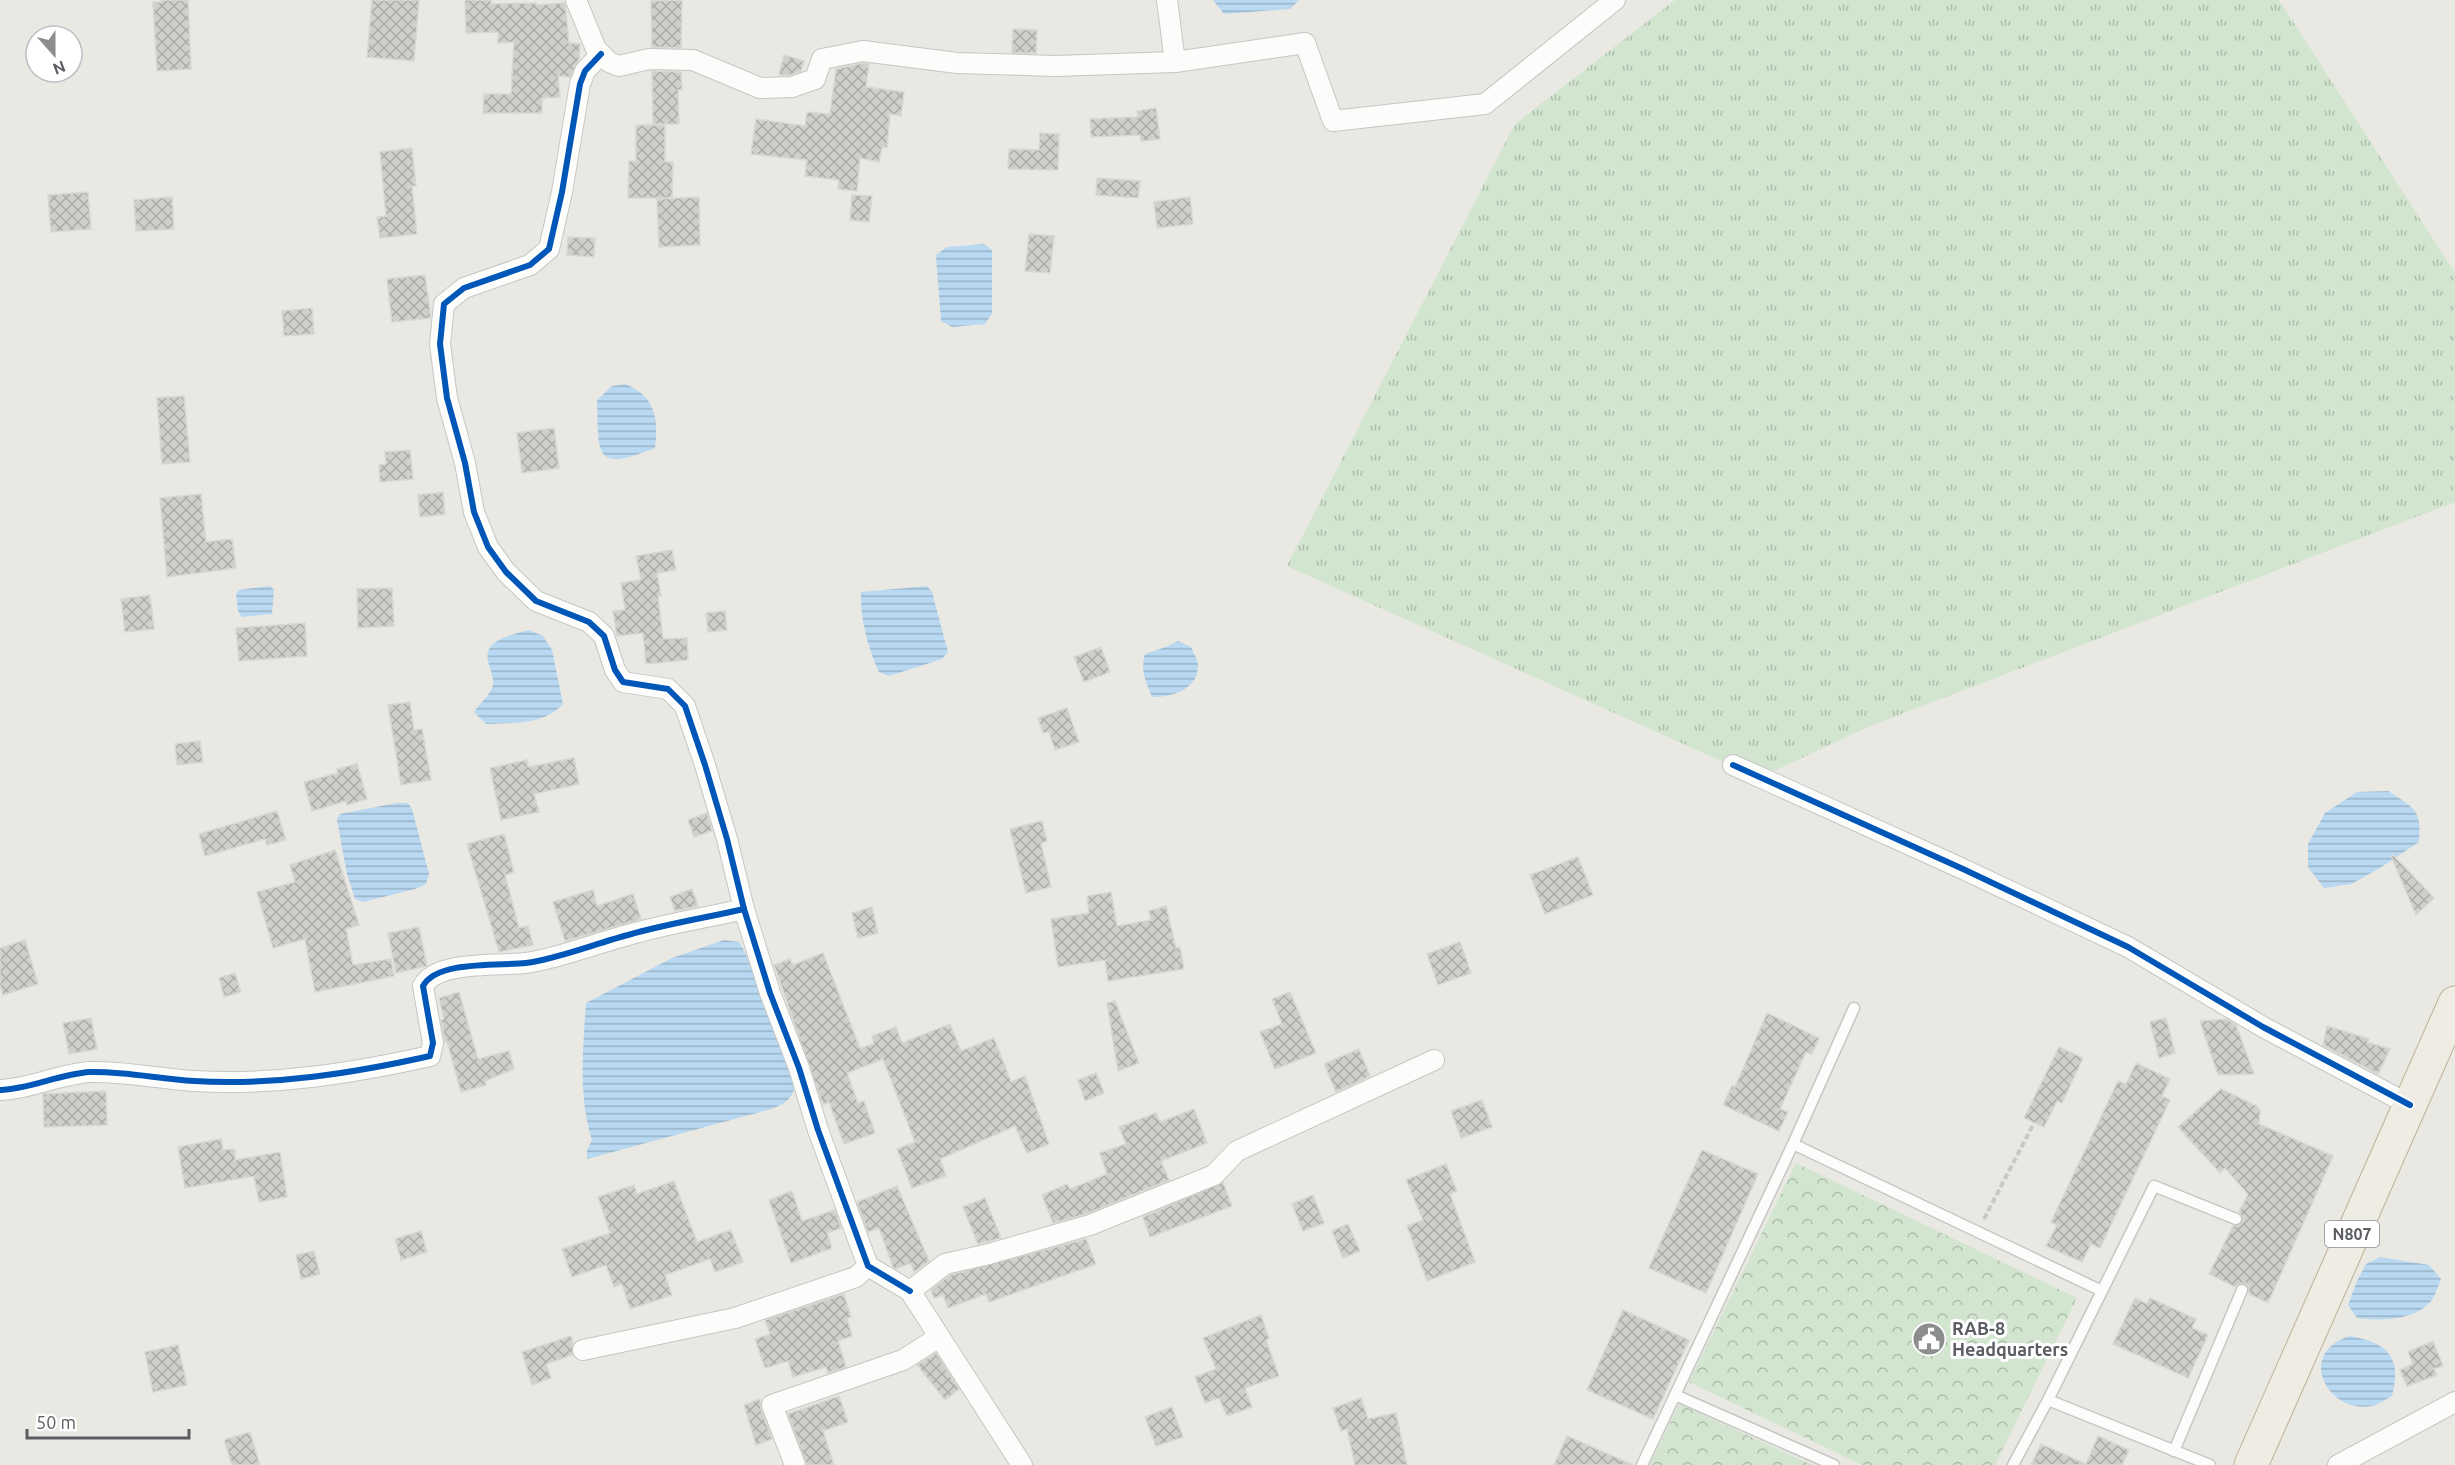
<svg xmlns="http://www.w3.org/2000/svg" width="2455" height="1465" font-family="Ubuntu,sans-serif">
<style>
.grass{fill:url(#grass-tufts)}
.forest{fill:url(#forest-crowns)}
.water{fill:url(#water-rules)}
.building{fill:url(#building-cross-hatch);stroke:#d8d7d2;stroke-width:1.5}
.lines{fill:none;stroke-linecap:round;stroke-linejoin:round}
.service-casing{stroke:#c6c6c6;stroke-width:13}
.minor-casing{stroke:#c6c6c6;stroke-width:22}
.trunk-casing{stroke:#beb194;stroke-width:35}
.path{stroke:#c5c9c7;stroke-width:4;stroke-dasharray:6 3;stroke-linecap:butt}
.service{stroke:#fcfcfb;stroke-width:10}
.minor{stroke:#fcfcfb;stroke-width:20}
.trunk{stroke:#efece3;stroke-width:33}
.cycleway-casing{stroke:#fff;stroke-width:10}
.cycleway{stroke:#0057b8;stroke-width:6}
.labels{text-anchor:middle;stroke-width:6;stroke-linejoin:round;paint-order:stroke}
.shield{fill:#fff;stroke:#8c8e90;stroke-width:1.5}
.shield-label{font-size:16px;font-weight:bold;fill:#5a5d61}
.poi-label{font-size:18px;font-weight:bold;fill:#5a5d61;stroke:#fff;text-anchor:start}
</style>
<defs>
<pattern id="grass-tufts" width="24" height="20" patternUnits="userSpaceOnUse" patternTransform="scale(1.5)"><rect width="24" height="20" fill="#d2e5cf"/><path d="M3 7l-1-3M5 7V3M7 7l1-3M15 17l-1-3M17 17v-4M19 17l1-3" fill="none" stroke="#adbdab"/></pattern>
<pattern id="forest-crowns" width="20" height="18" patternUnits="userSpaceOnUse" patternTransform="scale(1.5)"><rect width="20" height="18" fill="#d2e5cf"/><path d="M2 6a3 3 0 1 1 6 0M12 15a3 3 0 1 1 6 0" fill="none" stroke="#adbdab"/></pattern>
<pattern id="water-rules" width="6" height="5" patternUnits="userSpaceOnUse" patternTransform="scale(1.5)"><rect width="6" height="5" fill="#b9d9f2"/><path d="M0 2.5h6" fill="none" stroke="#99b3c7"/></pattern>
<pattern id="building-cross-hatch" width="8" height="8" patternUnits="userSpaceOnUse" patternTransform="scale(1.5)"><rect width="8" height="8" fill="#d0cfcc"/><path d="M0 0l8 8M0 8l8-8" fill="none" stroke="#acaba9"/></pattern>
</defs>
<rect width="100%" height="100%" fill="#e9e8e3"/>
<polygon class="grass" points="1675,0 2279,0 2455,273 2455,502 1870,726 1759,778 1287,566 1515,124"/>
<g class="forest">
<polygon points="1796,1163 2077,1298 1995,1465 1862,1465 1689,1382"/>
<polygon points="1679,1404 1812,1465 1650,1465"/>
</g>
<g class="water">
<polygon points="1213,0 1299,0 1290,9 1224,14"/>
<polygon points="984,244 992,250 992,314 985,324 952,327 941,321 936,255 947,247"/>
<path d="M625 384C655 396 659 418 655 448 593 473 599 455 597 400L612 386Z"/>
<polygon points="270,586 274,590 272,614 242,617 238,611 236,594 239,590"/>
<path d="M927 586 932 592 948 652 942 659 889 676 879 672C868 649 860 617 861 592Z"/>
<path d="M529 630 543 636 552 650 563 704C542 726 514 722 486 724L474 712C480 703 491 694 493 685 494 677 490 669 488 661 483 639 513 635 529 630Z"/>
<path d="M1178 641 1191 647C1193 652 1198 660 1198 665 1198 690 1172 697 1152 697 1146 682 1140 670 1145 654L1166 647Z"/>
<path d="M2388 791C2414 808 2422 809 2419 842L2380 868 2351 884 2324 888 2308 867V844L2325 813 2357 792Z"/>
<polygon points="397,803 408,803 412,809 429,874 426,884 415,889 363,902 355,899 347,874 337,820 340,814"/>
<path d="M724 940 739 942 745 952 795 1085C792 1100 784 1104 771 1109L587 1159V1150L592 1140C578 1095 583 1050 586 1003L672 958Z"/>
<path d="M2380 1257 2429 1265 2441 1279C2438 1286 2435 1296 2431 1301 2415 1321 2379 1321 2357 1318L2348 1305 2357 1281 2366 1264Z"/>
<path d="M2350 1336C2388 1343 2402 1357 2392 1396 2386 1399 2378 1405 2371 1406 2328 1414 2295 1353 2350 1336Z"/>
</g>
<g class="building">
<polygon points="161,0 188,0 191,69 157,71 153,2 161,2"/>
<polygon points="372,0 419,0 414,61 367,57"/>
<polygon points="465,0 491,0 491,4 536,3 536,5 565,3 569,43 580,44 579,59 570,77 558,76 560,97 542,98 542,113 483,113 484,94 511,94 514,42 498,43 498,32 466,33"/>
<polygon points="682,0 681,48 652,47 651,1"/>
<polygon points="1013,29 1037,30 1036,53 1012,53"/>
<polygon points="784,55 804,61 801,71 790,75 779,75"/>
<polygon points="863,63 869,64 866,87 904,92 901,116 890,114 887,147 882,147 879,162 860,158 857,191 838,189 839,180 805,176 807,160 751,154 756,119 805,126 807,112 830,114 836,69"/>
<polygon points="652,71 681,72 682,90 678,90 679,124 653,124"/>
<polygon points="1156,108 1160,139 1141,141 1140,135 1091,137 1090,119 1138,117 1137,111"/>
<polygon points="636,125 665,125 665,162 673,162 672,198 628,198 629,161 636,161"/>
<polygon points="1040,133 1059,134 1058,170 1008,169 1009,149 1039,150"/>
<polygon points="412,148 416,186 412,186 417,234 380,238 377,217 386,216 380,152"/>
<polygon points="1097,178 1140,181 1138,198 1096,195"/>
<polygon points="88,192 91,229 51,232 48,195"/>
<polygon points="852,195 872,196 869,222 850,220"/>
<polygon points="172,197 174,229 136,231 134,200"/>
<polygon points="699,197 700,245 659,247 657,199"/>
<polygon points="1190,197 1193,224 1157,228 1154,202"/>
<polygon points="1029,234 1054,236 1050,273 1025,271"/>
<polygon points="568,237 595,238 594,257 567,255"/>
<polygon points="425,275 431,318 392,322 387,279"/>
<polygon points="312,308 314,334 284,336 282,311"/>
<polygon points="184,396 190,462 162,464 157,398"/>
<polygon points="554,428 559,468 522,473 517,433"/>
<polygon points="410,450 413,479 380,482 379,465 386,464 385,452"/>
<polygon points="443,492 445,514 420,517 418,495"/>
<polygon points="201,494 206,542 232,539 236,568 167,577 160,498"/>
<polygon points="672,550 676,570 657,573 661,596 658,596 663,639 687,638 688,660 646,664 643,633 617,636 613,611 625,610 621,583 641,580 636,556"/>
<polygon points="392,588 394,626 358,628 357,589"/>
<polygon points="150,595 154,629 125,632 121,599"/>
<polygon points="725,611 727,630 708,632 706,613"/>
<polygon points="305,623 307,656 239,661 236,628"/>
<polygon points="1101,647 1110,672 1084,682 1074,657"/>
<polygon points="410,702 414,730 422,729 431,780 401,785 388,705"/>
<polygon points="1067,708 1079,742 1055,750 1049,732 1043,733 1038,718"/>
<polygon points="200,741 203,762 177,765 175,744"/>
<polygon points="574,758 579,784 534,794 539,812 501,820 490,768 527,760 528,767"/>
<polygon points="357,764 367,799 347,805 346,801 312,811 304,782 338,773 337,769"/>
<polygon points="277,811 286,840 267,845 265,839 205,856 199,834"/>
<polygon points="707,813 712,831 694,837 688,820"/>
<polygon points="1042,821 1047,841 1041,843 1051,887 1026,893 1010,829"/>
<polygon points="504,834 514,872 505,875 519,928 528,926 533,945 499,952 467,844"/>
<polygon points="335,850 359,925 346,929 353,965 391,959 394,976 315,992 305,939 273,948 257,892 295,882 290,865"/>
<polygon points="2393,855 2434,898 2416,915 2391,856"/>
<polygon points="1578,857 1593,895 1545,914 1530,875"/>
<polygon points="692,889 698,906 675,911 670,897"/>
<polygon points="593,890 597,906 633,894 641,919 565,941 553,902"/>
<polygon points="1111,892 1117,926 1151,920 1149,911 1166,906 1176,948 1180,947 1184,969 1108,981 1105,960 1058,967 1051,919 1089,913 1087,896"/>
<polygon points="872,907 878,933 858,938 852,913"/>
<polygon points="419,927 427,966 396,973 388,933"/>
<polygon points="25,940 38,984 3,995 0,985 0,948"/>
<polygon points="1460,942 1471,973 1438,985 1427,954"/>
<polygon points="823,953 860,1048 874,1044 872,1036 896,1027 902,1043 950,1024 961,1051 994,1038 1011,1082 1025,1076 1049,1144 1027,1153 1015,1126 940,1159 946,1176 912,1188 897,1149 915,1142 883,1059 847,1073 858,1103 864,1101 875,1133 844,1144 829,1102 823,1105 774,965 790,959 793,965"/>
<polygon points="235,973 241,992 224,997 219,978"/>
<polygon points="459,992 478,1059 509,1051 514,1069 485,1081 486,1085 461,1092 447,1041 445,1042 441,1020 444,1019 439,998"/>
<polygon points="1290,992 1316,1053 1275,1069 1260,1032 1282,1024 1272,999"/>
<polygon points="1115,1001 1139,1063 1118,1071 1107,1003"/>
<polygon points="1767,1013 1819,1038 1812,1054 1806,1052 1780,1109 1788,1112 1779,1131 1723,1105 1732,1086 1735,1087"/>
<polygon points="91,1018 97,1049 69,1054 63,1023"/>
<polygon points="2166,1018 2175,1053 2159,1058 2150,1022"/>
<polygon points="2227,1019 2236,1025 2254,1074 2218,1075 2200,1021"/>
<polygon points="2327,1026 2369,1039 2367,1042 2390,1049 2378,1074 2323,1045"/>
<polygon points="2059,1047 2083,1058 2062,1103 2057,1101 2044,1127 2024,1118"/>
<polygon points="1359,1049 1370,1076 1336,1092 1324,1064"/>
<polygon points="2136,1063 2170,1079 2162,1096 2170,1100 2100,1248 2091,1244 2082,1262 2046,1246 2057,1225 2051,1222 2118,1081 2126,1084"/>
<polygon points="1096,1073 1104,1093 1085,1101 1078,1080"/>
<polygon points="2221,1089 2257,1106 2260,1111 2259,1124 2333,1156 2268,1303 2249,1294 2249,1288 2245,1283 2241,1283 2235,1287 2209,1274 2233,1226 2238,1226 2243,1222 2243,1217 2239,1212 2248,1194 2225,1168 2220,1173 2178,1127"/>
<polygon points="106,1091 107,1125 44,1127 43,1094"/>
<polygon points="1482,1100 1492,1127 1461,1138 1451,1111"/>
<polygon points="1194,1109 1207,1143 1161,1161 1169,1180 1086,1214 1053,1223 1042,1195 1067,1184 1070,1189 1107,1174 1100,1153 1126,1144 1119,1127 1156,1113 1160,1122"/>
<polygon points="221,1139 223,1150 235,1149 235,1160 280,1152 287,1197 259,1202 254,1176 185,1188 178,1147"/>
<polygon points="1702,1150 1758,1174 1706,1293 1649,1268"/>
<polygon points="1446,1164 1457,1191 1450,1194 1475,1262 1427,1281 1407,1226 1423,1220 1406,1180"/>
<polygon points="674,1181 697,1242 731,1230 743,1262 715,1272 710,1259 665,1275 672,1295 630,1309 622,1284 614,1287 606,1265 572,1277 562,1249 610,1233 598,1197 634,1185 637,1194"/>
<polygon points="1223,1182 1232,1206 1150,1237 1143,1217"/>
<polygon points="897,1186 929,1261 914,1272 911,1263 896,1269 893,1267 879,1228 868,1232 857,1202"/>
<polygon points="792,1191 802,1221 835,1210 841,1228 827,1233 832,1248 791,1263 769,1200"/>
<polygon points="1313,1195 1324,1223 1303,1231 1292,1204"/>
<polygon points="985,1198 1001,1238 978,1244 963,1207"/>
<polygon points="1348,1224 1360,1251 1343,1258 1332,1231"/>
<polygon points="421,1231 427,1252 401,1260 395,1239"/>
<polygon points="1086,1239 1096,1264 989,1302 986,1294 948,1308 943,1295 934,1298 931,1290 950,1275"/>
<polygon points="314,1251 320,1274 301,1279 296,1255"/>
<polygon points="844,1294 851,1317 847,1318 852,1336 838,1341 846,1367 828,1373 826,1367 793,1377 788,1361 765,1368 755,1339 770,1334 765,1320"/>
<polygon points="2135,1298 2147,1304 2150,1298 2196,1319 2192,1328 2208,1335 2188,1378 2113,1344"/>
<polygon points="1623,1310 1689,1340 1653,1419 1587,1390"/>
<polygon points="1261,1315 1269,1338 1266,1340 1279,1376 1245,1388 1252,1407 1227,1416 1219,1398 1205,1403 1195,1377 1216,1369 1203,1338"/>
<polygon points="571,1336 573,1344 572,1355 546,1364 551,1378 532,1385 522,1352"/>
<polygon points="2433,1341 2443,1366 2434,1369 2437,1375 2407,1386 2400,1370 2413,1364 2408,1352"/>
<polygon points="178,1345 187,1385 153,1392 145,1352"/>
<polygon points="936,1353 959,1389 945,1400 917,1365"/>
<polygon points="839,1396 848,1422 823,1431 834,1465 807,1465 788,1414"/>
<polygon points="1361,1398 1368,1419 1396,1413 1407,1465 1355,1465 1347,1429 1341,1431 1333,1408"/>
<polygon points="760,1399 761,1409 772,1439 756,1445 744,1405"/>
<polygon points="1172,1407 1183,1437 1156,1446 1145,1417"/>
<polygon points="250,1432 260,1465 232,1465 224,1440"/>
<polygon points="1567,1436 1633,1465 1554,1465"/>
<polygon points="2098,1436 2129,1450 2122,1465 2031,1465 2041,1444 2086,1464"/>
</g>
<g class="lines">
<g class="service-casing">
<g id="service">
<polyline points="1793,1144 1854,1008"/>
<polyline points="2102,1291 2154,1186 2236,1219"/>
<polyline points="2048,1400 2210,1465"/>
<polyline points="2174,1451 2242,1290"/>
<polyline points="1642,1465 1675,1395"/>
<polyline points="1834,1465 1675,1395 1793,1144 2102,1291 2048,1400 2013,1465"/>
</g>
</g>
<g class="minor-casing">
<g id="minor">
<polyline points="576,0 596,49 609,62 619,66 649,59 693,60 760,88 792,87 815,79 822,59 863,51 957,63 1055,66 1175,62"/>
<polyline points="1167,0 1175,62 1305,43 1333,121 1485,104 1615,0"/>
<polyline points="601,54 585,71 580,84 562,192 549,249 530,265 464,288 444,304 440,344 447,398 465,463 474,512 488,547 506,572 536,601 589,622 604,636 615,670 623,682 668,689 685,706 705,765 727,839 744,909 770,993 799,1068 818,1130 868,1266 910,1291"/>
<polyline points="1733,765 1963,869 2128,947 2263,1027 2410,1105"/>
<path d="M0 1090C30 1089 59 1074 90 1072 125 1071 159 1079 194 1081 273 1086 354 1073 430 1056L433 1043 423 986C437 960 500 966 526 963 557 959 597 943 628 935 666 924 705 918 744 909"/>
<polyline points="583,1350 735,1318 856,1277 868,1266"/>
<polyline points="795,1465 772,1405 903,1360 939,1337"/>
<polyline points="1022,1465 910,1291 945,1264 989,1254 1090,1225 1214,1175 1237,1151 1434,1060"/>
<polyline points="2338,1465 2455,1402"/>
</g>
</g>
<g class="trunk-casing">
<polyline id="trunk" points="2251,1465 2455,1003"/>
</g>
<polyline class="path" points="1984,1219 2034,1123"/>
<use href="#service" class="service"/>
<use href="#minor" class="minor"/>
<use href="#trunk" class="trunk"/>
<g class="cycleway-casing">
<g id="cycleway">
<polyline points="601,54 585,71 580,84 562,192 549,249 530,265 464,288 444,304 440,344 447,398 465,463 474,512 488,547 506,572 536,601 589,622 604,636 615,670 623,682 668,689 685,706 705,765 727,839 744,909 770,993 799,1068 818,1130 868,1266 910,1291"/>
<polyline points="1733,765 1963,869 2128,947 2263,1027 2410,1105"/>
<path d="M0 1090C30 1089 59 1074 90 1072 125 1071 159 1079 194 1081 273 1086 354 1073 430 1056L433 1043 423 986C437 960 500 966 526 963 557 959 597 943 628 935 666 924 705 918 744 909"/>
</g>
</g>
<use href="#cycleway" class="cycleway"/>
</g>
<defs>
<g id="civic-disc" transform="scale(1.725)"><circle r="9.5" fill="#8c8e8e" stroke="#fff"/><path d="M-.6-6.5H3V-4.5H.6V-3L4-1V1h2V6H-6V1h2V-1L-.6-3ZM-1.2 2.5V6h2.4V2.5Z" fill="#fff"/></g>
</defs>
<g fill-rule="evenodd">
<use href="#civic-disc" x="1929" y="1339"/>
</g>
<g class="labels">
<rect class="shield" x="2325" y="1221" width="54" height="26" rx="4.5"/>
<g class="shield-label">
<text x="2352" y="1240">N807</text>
</g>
<g class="poi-label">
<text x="1952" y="1335">RAB-8<tspan x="1952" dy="21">Headquarters</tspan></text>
</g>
</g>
<g transform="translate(54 54) rotate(159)"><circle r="28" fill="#ffffff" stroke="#bdbec0" stroke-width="1.5"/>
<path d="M0-4.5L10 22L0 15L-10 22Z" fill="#8c8e8e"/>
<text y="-9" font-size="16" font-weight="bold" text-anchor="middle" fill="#5a5d61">N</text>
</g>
<path d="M27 1429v9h162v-9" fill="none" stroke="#5a5d61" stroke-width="3"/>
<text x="36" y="1429" font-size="18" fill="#5a5d61" stroke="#ffffff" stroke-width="4.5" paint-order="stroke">50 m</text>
</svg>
